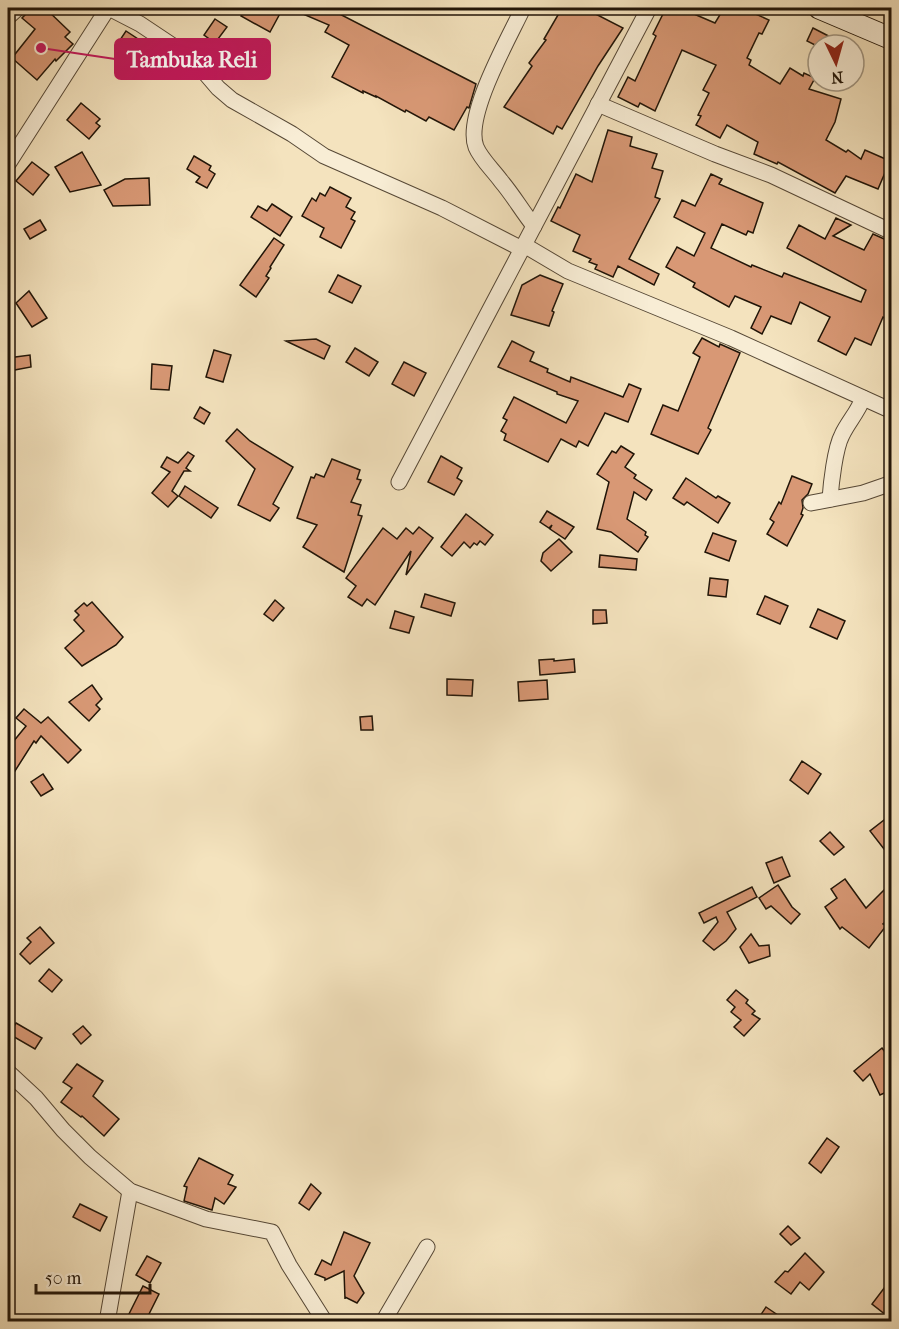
<svg xmlns="http://www.w3.org/2000/svg" width="899" height="1329" font-family="'IM FELL French Canon',serif">
<style>
.building{fill:#d89875;stroke:#211508;stroke-width:1.5}
.lines{fill:none;stroke-linecap:round;stroke-linejoin:round}
.street-casing{stroke:#564836;stroke-width:17}
.secondary-casing{stroke:#211508;stroke-width:23}
.street{stroke:#f8edd5;stroke-width:15}
.secondary{stroke:#f8edd5;stroke-width:21}
.leader{fill:none;stroke:#c2185b;stroke-width:2}
.callout-dot{fill:#c2185b;stroke:#f8edd5;stroke-width:2}
.callout{fill:#c2185b;stroke:#c2185b;stroke-width:2}
.callout-label{font-size:22px;text-anchor:middle;font-weight:bold;fill:#fff}
</style>
<rect width="100%" height="100%" fill="#f4e3be"/>
<filter id="stains"><feTurbulence type="fractalNoise" baseFrequency=".00333" numOctaves="4"/><feColorMatrix values="0 0 0 0 .2 0 0 0 0 .09 0 0 0 0 .02 0 0 0 .5 -.17"/></filter>
<radialGradient id="worn" r=".72"><stop offset=".6" stop-color="#630" stop-opacity="0"/><stop offset="1" stop-color="#630" stop-opacity=".3"/></radialGradient>
<g class="building">
<polygon points="32,8 45,8 70,32 65,37 73,44 56,61 55,59 37,80 12,58 35,29 22,18"/>
<polygon points="246,8 283,8 270,32 241,16"/>
<polygon points="289,8 328,8 476,84 469,108 467,107 454,130 429,117 426,121 406,110 405,112 376,96 376,97 363,91 363,93 332,77 349,45 325,32 329,25"/>
<polygon points="562,8 584,8 623,28 598,66 562,129 557,126 553,134 504,107 532,66 529,63 546,40 544,39"/>
<polygon points="666,8 696,8 694,14 715,23 724,8 742,8 769,20 762,34 759,33 747,58 751,60 749,65 780,84 790,68 803,76 804,73 815,78 809,89 841,99 835,122 826,140 846,152 848,150 861,159 865,150 890,161 878,189 846,176 835,193 778,162 777,164 754,154 758,142 727,125 720,138 696,125 701,116 698,115 709,93 703,90 716,65 682,50 655,111 640,103 638,107 618,97 628,77 635,81 656,36 653,34"/>
<polygon points="215,19 227,27 215,43 204,35"/>
<polygon points="813,28 846,45 815,45 807,41"/>
<polygon points="126,31 138,39 130,51 118,43"/>
<polygon points="81,103 100,119 96,123 100,126 89,139 67,120"/>
<polygon points="608,130 632,137 630,146 657,154 652,168 663,171 655,197 660,199 629,259 659,274 654,285 618,266 613,277 595,269 597,265 589,262 591,259 573,251 580,235 551,221 558,207 560,208 576,174 592,182"/>
<polygon points="82,152 101,185 70,192 55,167"/>
<polygon points="194,156 211,166 209,170 215,174 207,188 196,182 200,177 187,169"/>
<polygon points="32,162 49,175 33,195 16,181"/>
<polygon points="711,174 722,179 719,184 763,203 753,233 748,231 746,235 722,224 711,248 751,267 752,265 782,277 784,273 861,302 866,290 787,248 799,225 825,239 836,218 851,225 833,236 864,250 873,234 891,242 891,322 883,317 871,345 855,338 846,355 818,341 830,317 800,302 791,324 771,316 762,334 751,328 761,307 735,296 729,307 693,287 695,283 666,267 677,247 694,256 705,233 674,217 682,200 695,206"/>
<polygon points="149,178 150,205 113,206 104,190 125,179"/>
<polygon points="330,187 351,198 346,207 355,212 351,219 355,221 341,248 320,237 324,228 302,216 312,198 316,201 320,193 325,196"/>
<polygon points="272,204 292,217 280,236 251,217 258,206 267,211"/>
<polygon points="40,220 46,230 30,239 24,229"/>
<polygon points="274,238 284,245 270,267 271,268 266,276 269,278 256,297 240,285"/>
<polygon points="338,275 361,286 352,303 329,292"/>
<polygon points="540,275 563,284 552,311 554,312 549,326 511,315 522,285"/>
<polygon points="29,291 47,318 32,327 16,303"/>
<polygon points="702,338 719,347 720,344 740,353 708,428 711,430 698,454 651,434 663,405 678,411 700,357 693,353"/>
<polygon points="316,339 330,346 324,359 286,341"/>
<polygon points="512,341 534,352 530,361 548,369 547,372 570,382 571,377 623,397 629,384 641,389 628,422 605,413 588,446 579,441 576,447 561,439 548,462 504,440 506,434 501,431 507,420 503,418 514,397 566,423 578,401 557,394 557,392 498,367"/>
<polygon points="355,348 378,362 369,376 346,362"/>
<polygon points="214,350 231,355 223,382 206,377"/>
<polygon points="30,355 31,367 9,371 8,358"/>
<polygon points="404,362 426,373 414,396 392,384"/>
<polygon points="152,364 172,366 169,390 151,389"/>
<polygon points="200,407 210,413 204,424 194,418"/>
<polygon points="237,429 250,441 293,467 273,504 279,508 270,521 238,505 255,469 226,441"/>
<polygon points="621,446 634,454 625,467 636,475 634,478 652,490 646,500 634,492 627,519 646,532 645,535 648,537 638,552 611,532 597,529 609,482 597,474 612,451 616,453"/>
<polygon points="188,452 194,456 186,468 190,471 184,471 172,491 178,496 168,507 152,493 170,472 161,467 167,457 178,463"/>
<polygon points="441,456 462,468 457,478 462,481 454,495 428,482"/>
<polygon points="332,459 360,470 357,479 361,480 351,502 361,505 358,515 362,516 344,572 303,547 317,525 297,518 311,477 314,478 316,474 324,477"/>
<polygon points="792,476 812,484 808,494 802,500 803,508 801,514 803,515 787,546 767,534 774,522 770,519 779,502 781,504"/>
<polygon points="686,478 716,498 718,496 730,503 718,523 687,502 684,505 673,498"/>
<polygon points="185,486 218,508 211,518 179,496"/>
<polygon points="547,511 574,527 565,539 550,529 552,525 549,528 540,522"/>
<polygon points="466,514 493,535 485,545 480,541 477,545 474,543 470,548 464,542 452,556 441,547"/>
<polygon points="419,527 433,538 406,575 411,551 375,605 367,599 362,606 348,597 356,586 346,578 383,528 397,539 406,528 413,534"/>
<polygon points="713,533 736,541 729,561 705,552"/>
<polygon points="559,539 572,552 551,571 541,561 543,553"/>
<polygon points="600,555 637,559 636,570 599,567"/>
<polygon points="710,578 728,580 726,597 708,595"/>
<polygon points="425,594 455,603 451,616 421,607"/>
<polygon points="765,596 788,606 780,624 757,614"/>
<polygon points="275,600 284,608 273,621 264,614"/>
<polygon points="92,602 123,637 116,645 82,666 65,648 84,631 74,620 79,615 75,611 84,603 87,606"/>
<polygon points="818,609 845,621 837,639 810,627"/>
<polygon points="593,610 606,610 607,623 593,624"/>
<polygon points="395,611 414,617 409,633 390,628"/>
<polygon points="554,659 554,661 574,659 575,672 540,675 539,660"/>
<polygon points="447,679 473,680 472,696 447,695"/>
<polygon points="547,680 548,699 519,701 518,682"/>
<polygon points="92,685 102,699 96,705 100,709 89,721 69,702"/>
<polygon points="24,709 41,723 48,717 81,750 68,763 41,736 36,743 34,741 8,782 8,748 26,726 16,718"/>
<polygon points="372,716 373,730 361,730 360,717"/>
<polygon points="802,761 821,774 808,794 790,780"/>
<polygon points="43,774 53,789 41,796 31,782"/>
<polygon points="884,820 891,830 891,858 870,831"/>
<polygon points="830,832 844,847 834,855 820,841"/>
<polygon points="782,857 790,876 774,883 766,863"/>
<polygon points="845,879 866,908 885,889 891,895 891,904 885,911 891,917 883,924 886,926 869,948 842,927 840,929 825,907 837,898 831,889"/>
<polygon points="778,885 792,907 800,914 791,924 771,906 766,909 759,898"/>
<polygon points="752,887 757,897 727,912 736,929 726,941 714,950 703,941 718,922 716,917 704,923 699,913"/>
<polygon points="40,927 54,943 30,964 20,954 31,942 27,938"/>
<polygon points="751,934 759,946 769,945 770,956 749,963 740,947"/>
<polygon points="49,969 62,980 52,992 39,981"/>
<polygon points="736,990 748,1000 746,1003 755,1011 752,1014 760,1019 744,1036 734,1027 741,1020 731,1012 735,1007 727,1000"/>
<polygon points="16,1023 42,1038 35,1049 9,1034"/>
<polygon points="83,1026 91,1035 81,1044 73,1034"/>
<polygon points="882,1048 891,1060 891,1090 880,1095 870,1074 863,1081 854,1071"/>
<polygon points="77,1064 103,1081 93,1096 119,1119 104,1136 82,1116 81,1117 61,1102 72,1088 63,1082"/>
<polygon points="827,1138 839,1147 821,1173 809,1163"/>
<polygon points="199,1158 233,1175 228,1184 236,1187 224,1204 215,1198 212,1210 184,1201 187,1187 184,1186"/>
<polygon points="311,1184 321,1193 309,1210 299,1203"/>
<polygon points="80,1204 107,1217 100,1231 73,1217"/>
<polygon points="788,1226 800,1238 791,1245 780,1234"/>
<polygon points="344,1232 370,1243 354,1276 364,1293 357,1303 345,1297 345,1299 344,1271 325,1280 325,1278 315,1274 322,1260 331,1265"/>
<polygon points="805,1253 824,1272 809,1290 800,1282 791,1294 775,1282 785,1271 788,1272"/>
<polygon points="147,1256 161,1263 150,1283 136,1275"/>
<polygon points="891,1279 891,1319 872,1304"/>
<polygon points="143,1286 159,1294 145,1322 125,1322"/>
<polygon points="766,1307 788,1322 756,1322"/>
</g>
<g class="lines">
<g class="street-casing">
<g id="street">
<polyline points="109,8 140,24 194,60 218,88 232,100 292,134 324,156 442,208 522,249"/>
<path d="M523 8C509 38 464 116 476 147 481 159 493 170 501 181 513 195 522 211 534 226"/>
<polyline points="8,17 18,8"/>
<polyline points="598,104 715,154 771,175 892,232"/>
<polyline points="8,164 108,8"/>
<polyline points="524,245 568,271 731,338 892,411"/>
<polyline points="399,482 649,8"/>
<path d="M830 499C831 484 835 448 842 435 848 422 858 412 863 398"/>
<polyline points="811,503 863,493 892,483"/>
<polyline points="8,1072 36,1098 63,1130 90,1157 130,1191 206,1219 272,1232 289,1265 325,1322"/>
<polyline points="107,1322 130,1191"/>
<polyline points="383,1322 427,1247"/>
</g>
</g>
<g class="secondary-casing">
<polyline id="secondary" points="819,8 892,39"/>
</g>
<use href="#street" class="street"/>
<use href="#secondary" class="secondary"/>
</g>
<path class="leader" d="M41 48L115 59"/>
<circle class="callout-dot" cx="41" cy="48" r="6"/>
<rect class="callout" x="115" y="39" width="155" height="40" rx="6"/>
<g class="callout-label">
<text x="192" y="67">Tambuka Reli</text>
</g>
<rect width="899" height="1329" fill="none" stroke="#f4e3be" stroke-width="30"/>
<rect x="9" y="9" width="881" height="1311" fill="none" stroke="#211508" stroke-width="3"/>
<rect x="15" y="15" width="869" height="1299" fill="none" stroke="#211508" stroke-width="1.5"/>
<g transform="translate(836 63) rotate(175)"><circle r="28" fill="#f8edd5" stroke="#a29783" stroke-width="1.5"/>
<path d="M0-4.5L10 22L0 15L-10 22Z" fill="#8f2418"/>
<text y="-9" font-size="16" font-weight="bold" text-anchor="middle" fill="#211508">N</text>
</g>
<path d="M36 1284v9h114v-9" fill="none" stroke="#211508" stroke-width="3"/>
<text x="45" y="1284" font-size="18" fill="#211508" stroke="#f8edd5" stroke-width="4.5" paint-order="stroke">50 m</text>
<rect width="100%" height="100%" filter="url(#stains)"/>
<rect width="100%" height="100%" fill="url(#worn)"/>
</svg>
